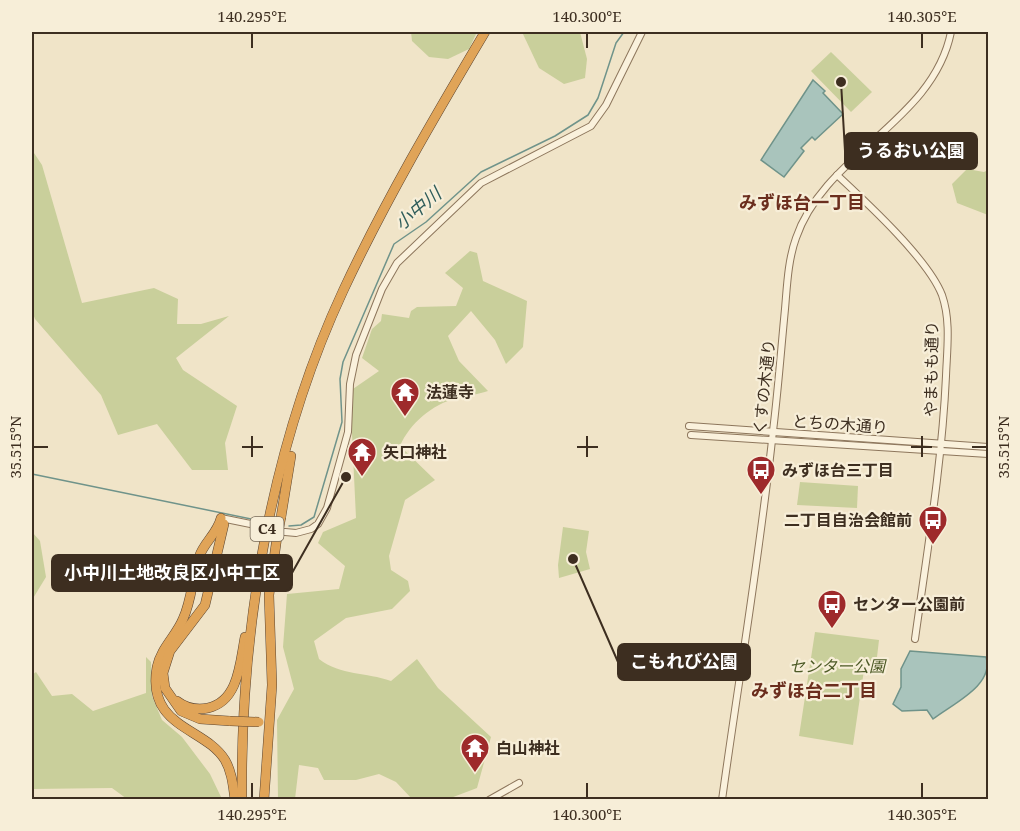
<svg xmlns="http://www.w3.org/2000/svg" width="1020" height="831" font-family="'Noto Serif','Noto Sans JP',serif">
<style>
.green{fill:#c9cf9b}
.water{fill:#a9c4bc;stroke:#6f938a;stroke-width:1.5}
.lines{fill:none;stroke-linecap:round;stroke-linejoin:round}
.stream{stroke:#6f938a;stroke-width:1.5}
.minor-casing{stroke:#8d765c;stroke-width:8}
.highway-casing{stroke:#5b4430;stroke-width:10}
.minor{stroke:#faf1dc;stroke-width:6}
.highway{stroke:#e0a458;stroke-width:9}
.highway-bridge-casing{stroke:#5b4430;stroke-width:10;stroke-linecap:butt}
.highway-bridge{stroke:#e0a458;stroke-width:9}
.ticks{fill:none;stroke:#3d2e20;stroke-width:2}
.labels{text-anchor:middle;stroke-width:4.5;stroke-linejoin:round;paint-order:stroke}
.shield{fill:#f7eed8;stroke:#756857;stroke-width:1.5}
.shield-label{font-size:15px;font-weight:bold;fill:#3d2e20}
.street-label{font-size:16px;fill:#3d2e20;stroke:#f7eed8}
.poi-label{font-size:16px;font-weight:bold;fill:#3d2e20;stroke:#f7eed8;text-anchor:start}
.park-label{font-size:16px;font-style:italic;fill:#4d5a26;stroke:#f7eed8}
.neighbourhood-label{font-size:18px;font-weight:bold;fill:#6b2e1e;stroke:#f7eed8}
.water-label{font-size:18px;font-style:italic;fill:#2f5d5a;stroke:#f7eed8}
.leader{fill:none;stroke:#3d2e20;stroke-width:2}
.callout-dot{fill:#3d2e20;stroke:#f7eed8;stroke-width:2}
.callout{fill:#3d2e20;stroke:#3d2e20;stroke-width:2}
.callout-label{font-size:18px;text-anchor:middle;font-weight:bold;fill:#fff}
.neatline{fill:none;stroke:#3d2e20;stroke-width:2}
.ticks-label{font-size:15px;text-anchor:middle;fill:#3d2e20}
</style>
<rect width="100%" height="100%" fill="#f0e4c8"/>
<g class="green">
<polygon points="411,32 477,32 469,49 448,59 429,57 412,41"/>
<polygon points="522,32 580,32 587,59 585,78 564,84 539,68"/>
<polygon points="831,52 872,92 851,112 811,71"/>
<polygon points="32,150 42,165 82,303 154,288 178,299 177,324 201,324 229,316 176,358 183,370 237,406 225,443 228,470 192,470 157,424 118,435 101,395 35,319 32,311"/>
<polygon points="967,169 984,172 988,170 988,215 957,203 952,184"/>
<path d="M470 251 477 253 483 281 527 301 523 347 506 364 495 340 471 311 448 336 459 361 488 391C477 395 467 395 456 398 432 405 410 423 400 446L435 480 405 500 389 556 391 570 408 581 410 591 392 609 346 618 314 641 319 659C341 676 366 672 391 681L417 659 438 688 491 737 477 788 448 799H412L396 782 379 774 356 780H324L318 768 299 765 295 799H278L277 720 294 689 283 647 287 594 339 589 345 566 318 543 323 532 356 518 350 391 379 371 362 358 372 329 381 321 382 314 409 318 411 311 417 307 456 306 463 288 445 273Z"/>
<polygon points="800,482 858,486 857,508 797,505"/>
<polygon points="563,527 589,531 586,552 590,569 559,578 558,565"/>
<polygon points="32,532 40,541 46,577 32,600"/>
<polygon points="815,632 879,640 877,657 864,670 853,745 799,736"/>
<polygon points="146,657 151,662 152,696 162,720 182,737 210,774 222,799 127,799 112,788 32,789 32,675 36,672 52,696 72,694 93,711 146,693"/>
</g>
<g class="water">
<polygon points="813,80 825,91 823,93 843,114 815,140 812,137 801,148 804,151 784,177 761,160"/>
<path d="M910 651 986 657C995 685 952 704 933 719L927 710 902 711 893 704 901 687V669Z"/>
</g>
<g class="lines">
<g class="stream">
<polyline points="32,474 261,521"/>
<polyline points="289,526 301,525 314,517 342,422 340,379 343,362 394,244 426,222 481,172 555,136 588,115 598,98 616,43 624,32"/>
</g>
<g class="minor-casing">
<g id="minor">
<path d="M837 175C866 202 928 259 942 295 951 321 947 349 946 376 942 464 927 552 915 639"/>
<polyline points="689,426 988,447"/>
<polyline points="691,435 988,454"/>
<polyline points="221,518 260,526"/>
<polyline points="285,532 296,533 311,529 318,524 327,508 348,432 350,384 356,355 382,289 397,263 481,183 591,126 606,105 642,32"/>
<polyline points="489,800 519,783"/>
<path d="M722 800C739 677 760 554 773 431 778 391 781 350 785 309 787 286 788 260 796 238 825 153 933 122 951 32"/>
</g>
</g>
<g class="highway-casing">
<g id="highway">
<polyline points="281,517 291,456"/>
<path d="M221 518C217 534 204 542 199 557 192 578 192 600 183 619 176 636 161 648 157 667 146 728 205 727 225 760 232 772 233 786 235 800"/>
<polyline points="224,524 205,605 170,651 163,673 165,688 181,711 200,719 230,721"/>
<path d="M177 701C186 708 197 710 208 708 239 701 240 662 245 637"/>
<path d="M242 800C240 629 271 446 343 291 385 201 435 116 485 32"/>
<polyline points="264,800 272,685 269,595 277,537"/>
</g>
</g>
<use href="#minor" class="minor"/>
<use href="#highway" class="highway"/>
<g class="highway-bridge-casing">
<g id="highway-bridge">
<polyline points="277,537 281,517"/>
<polyline points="230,721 259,722"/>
</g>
</g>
<use href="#highway-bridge" class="highway-bridge"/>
</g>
<path class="ticks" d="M252 33V48M587 33V48M922 33V48M252 436V457M587 436V457M922 436V457M33 447H48M242 447H263M577 447H598M911 447H932M972 447H987M252 783V798M587 783V798M922 783V798"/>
<defs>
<g id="temple-pin" transform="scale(1.5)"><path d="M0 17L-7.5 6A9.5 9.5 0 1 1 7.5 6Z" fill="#9e2a2b" stroke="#f7eed8"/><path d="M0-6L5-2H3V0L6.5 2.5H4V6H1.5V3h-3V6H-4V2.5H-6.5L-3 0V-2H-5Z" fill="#fff"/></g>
<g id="bus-pin" transform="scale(1.5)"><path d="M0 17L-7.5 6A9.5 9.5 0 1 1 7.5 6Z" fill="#9e2a2b" stroke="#f7eed8"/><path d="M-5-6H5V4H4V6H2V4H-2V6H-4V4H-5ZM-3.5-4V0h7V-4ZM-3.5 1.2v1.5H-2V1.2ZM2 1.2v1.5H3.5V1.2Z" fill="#fff"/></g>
</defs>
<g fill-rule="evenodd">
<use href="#temple-pin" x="405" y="392"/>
<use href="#temple-pin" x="362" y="452"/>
<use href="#bus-pin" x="761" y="470"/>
<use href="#bus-pin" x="933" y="520"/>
<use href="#bus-pin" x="832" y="604"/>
<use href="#temple-pin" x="475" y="748"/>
</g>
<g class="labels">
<rect class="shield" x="250.5" y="517" width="33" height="24" rx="4.5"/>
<g class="shield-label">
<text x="267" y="534">C4</text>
</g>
<g class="street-label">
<text transform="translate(931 369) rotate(-89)" y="6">やまもも通り</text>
<text transform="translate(764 387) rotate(-84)" y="6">くすの木通り</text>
<text transform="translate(840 424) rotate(4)" y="6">とちの木通り</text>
</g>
<g class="poi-label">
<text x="426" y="398">法蓮寺</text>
<text x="383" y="458">矢口神社</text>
<text x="782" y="476">みずほ台三丁目</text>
<text x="912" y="526" text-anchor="end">二丁目自治会館前</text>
<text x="853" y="610">センター公園前</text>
<text x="496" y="754">白山神社</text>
</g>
<g class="park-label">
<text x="837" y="672">センター公園</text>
</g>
<g class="neighbourhood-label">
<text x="802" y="209">みずほ台一丁目</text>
<text x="814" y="697">みずほ台二丁目</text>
</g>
<g class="water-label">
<text transform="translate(418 209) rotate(-40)" y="6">小中川</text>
</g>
</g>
<path class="leader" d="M841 82L845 151M346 477L292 573M573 559L618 662"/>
<g class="callout-dot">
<circle cx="841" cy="82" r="6"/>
<circle cx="346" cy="477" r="6"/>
<circle cx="573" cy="559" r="6"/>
</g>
<g class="callout">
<rect x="845" y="133" width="132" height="36" rx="6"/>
<rect x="52" y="555" width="240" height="36" rx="6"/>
<rect x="618" y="644" width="132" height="36" rx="6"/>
</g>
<g class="callout-label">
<text x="911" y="157">うるおい公園</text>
<text x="172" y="579">小中川土地改良区小中工区</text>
<text x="684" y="668">こもれび公園</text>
</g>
<rect width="1020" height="831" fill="none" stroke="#f7eed8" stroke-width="66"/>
<rect x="33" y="33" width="954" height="765" class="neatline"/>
<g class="ticks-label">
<text x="252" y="22">140.295°E</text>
<text x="587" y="22">140.300°E</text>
<text x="922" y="22">140.305°E</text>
<text transform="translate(16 447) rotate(-90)" y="5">35.515°N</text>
<text transform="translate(1004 447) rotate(-90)" y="5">35.515°N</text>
<text x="252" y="820">140.295°E</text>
<text x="587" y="820">140.300°E</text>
<text x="922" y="820">140.305°E</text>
</g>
</svg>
